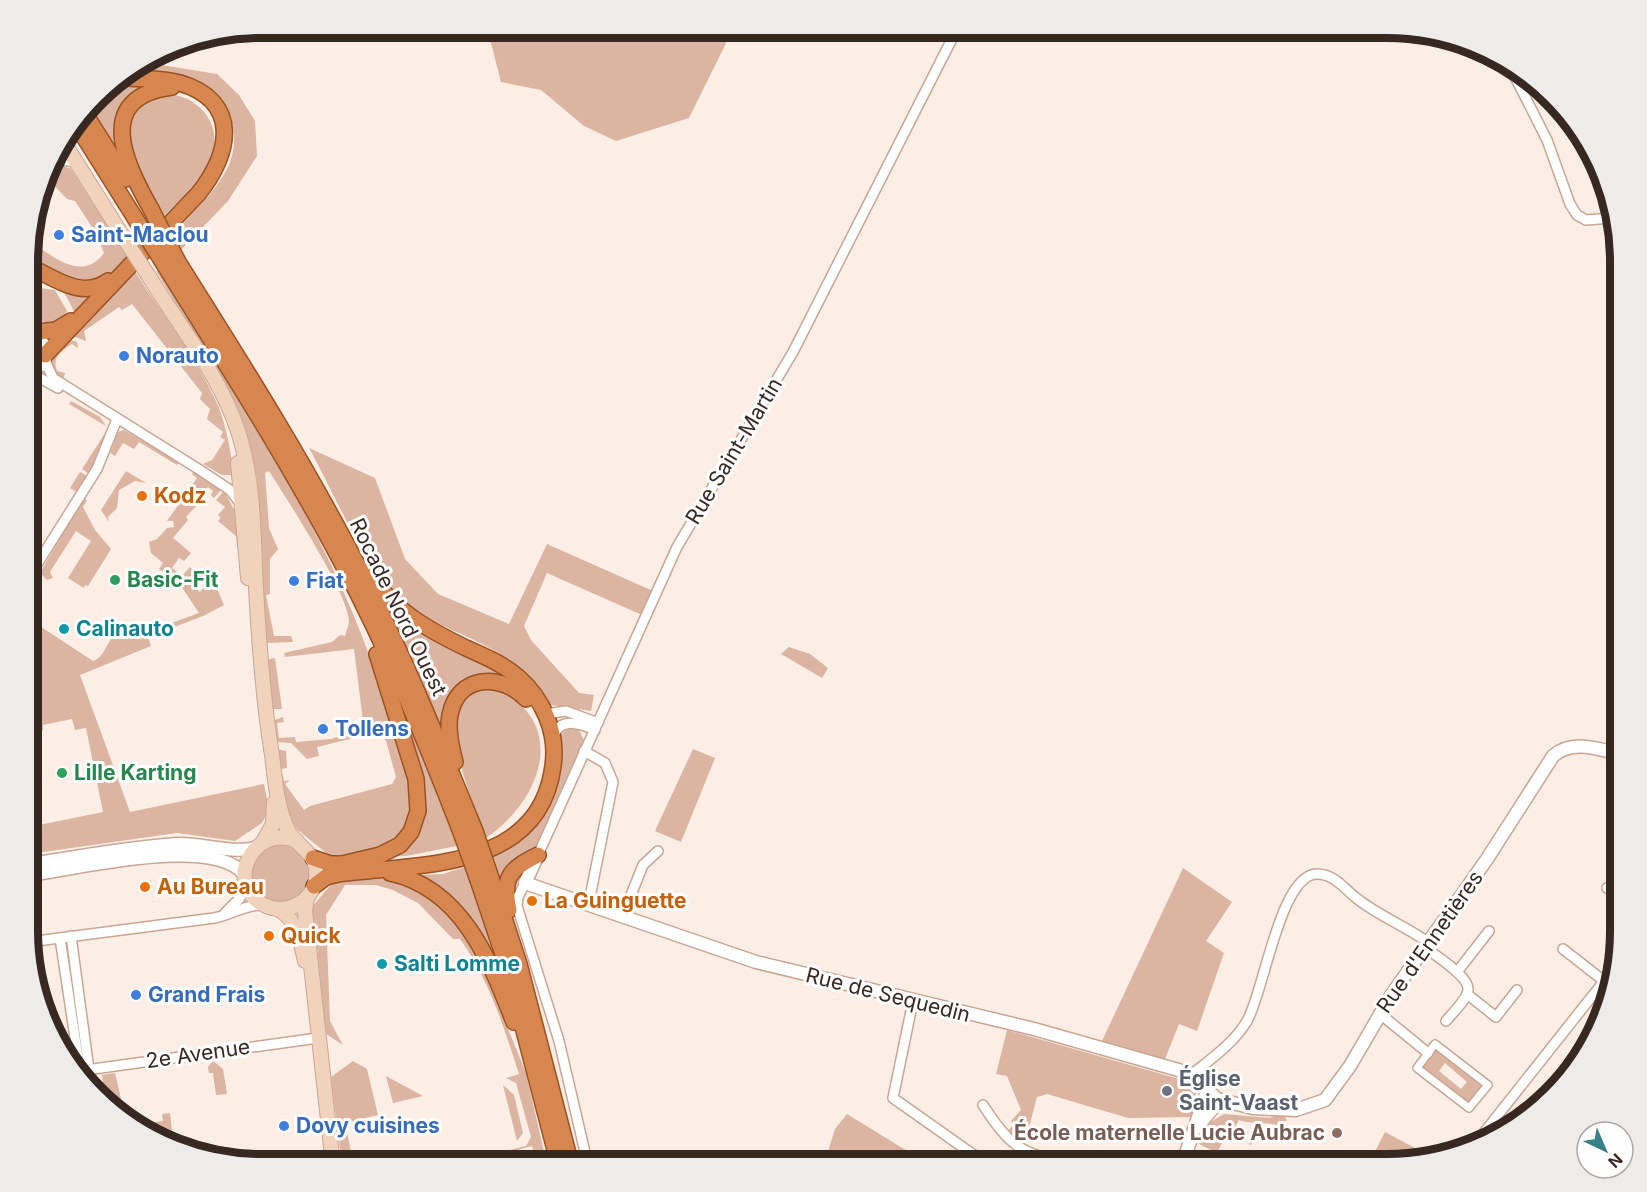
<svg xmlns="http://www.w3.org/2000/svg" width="1647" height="1192" font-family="Inter,sans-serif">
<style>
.green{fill:#dbb5a1;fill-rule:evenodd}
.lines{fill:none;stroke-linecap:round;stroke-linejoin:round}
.pedestrian-casing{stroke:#c9a694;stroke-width:10}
.minor-casing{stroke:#c9a694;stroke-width:12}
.tertiary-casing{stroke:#c9a694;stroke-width:15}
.secondary-casing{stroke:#c9a694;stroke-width:16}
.trunk-casing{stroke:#9a5223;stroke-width:18}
.pedestrian{stroke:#fff;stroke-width:7}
.minor{stroke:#fff;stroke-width:9}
.tertiary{stroke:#fff;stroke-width:12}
.secondary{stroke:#f1d2bd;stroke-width:14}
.trunk{stroke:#d8864f;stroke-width:15}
.secondary-bridge-casing{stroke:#c9a694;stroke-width:16;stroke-linecap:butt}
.trunk-bridge-casing{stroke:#9a5223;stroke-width:18;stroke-linecap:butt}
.secondary-bridge{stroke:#f1d2bd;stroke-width:14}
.trunk-bridge{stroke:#d8864f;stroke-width:15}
.shop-dot{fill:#3f7fe0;stroke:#fdfdfd;stroke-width:2}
.food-dot{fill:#e8710a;stroke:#fdfdfd;stroke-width:2}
.leisure-dot{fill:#2e9e5b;stroke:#fdfdfd;stroke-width:2}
.culture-dot{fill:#0f9aa8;stroke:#fdfdfd;stroke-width:2}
.worship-dot{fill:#6b7280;stroke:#fdfdfd;stroke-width:2}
.education-dot{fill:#8d6e63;stroke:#fdfdfd;stroke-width:2}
.labels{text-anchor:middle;stroke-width:6;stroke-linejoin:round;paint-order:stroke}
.shop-label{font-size:21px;font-weight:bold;fill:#366cbe;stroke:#fdfdfd;text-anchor:start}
.street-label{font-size:21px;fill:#372922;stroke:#fdfdfd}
.food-label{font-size:21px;font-weight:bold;fill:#c56008;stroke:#fdfdfd;text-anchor:start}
.leisure-label{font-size:21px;font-weight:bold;fill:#27864d;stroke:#fdfdfd;text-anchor:start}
.culture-label{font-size:21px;font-weight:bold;fill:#0d838f;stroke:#fdfdfd;text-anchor:start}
.worship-label{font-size:21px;font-weight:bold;fill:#5b616d;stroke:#fdfdfd;text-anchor:start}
.education-label{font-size:21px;font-weight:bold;fill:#785e54;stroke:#fdfdfd;text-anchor:end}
.rim{fill:none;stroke:#372922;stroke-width:8}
</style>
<rect width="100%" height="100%" fill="#fcede5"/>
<g class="green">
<polygon points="487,27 734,27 689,118 616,141 584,126 541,90 501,82"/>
<path d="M143 62 217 74 239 95 255 121 257 156 228 201 181 250 173 235C190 214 213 195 226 171 246 134 228 87 185 77 167 73 145 75 126 73Z"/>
<path d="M114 80 158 84C127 105 113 106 115 147L90 107 106 85Z"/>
<path d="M168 94C184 96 193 100 204 112 235 150 189 191 163 217 141 175 97 113 168 94Z"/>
<path d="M62 165 71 169 127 257 102 282 82 287 29 259 30 241C52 256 82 283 104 253L96 233 75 201 67 199 48 179 52 168Z"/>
<path d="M133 269C162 313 198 359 219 408 227 429 230 450 234 472L232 475H222L203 464 212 460 225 440 220 437 223 432 207 419 210 409 200 399 202 393 132 304 122 310 119 307 84 331 86 341 70 335Z"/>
<path d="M159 270C234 390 319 518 368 652 385 698 399 747 411 795L412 815 408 824 394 842 378 850 352 856 339 857 326 853 298 830 288 816 277 749 286 751 287 768 281 769 284 781 290 780 285 784 304 810 310 806 392 784 396 777 386 741 378 732 317 747 319 756 307 759 291 743 276 742 272 721 283 717 284 722 277 723 279 738 295 737 296 742 331 739 364 729 354 649 285 657 284 653 332 642 340 635 345 636C346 632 348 627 349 622 349 594 286 498 269 471L265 473 269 528 278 549 270 559V594L266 595 274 636H291L293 642 266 643 257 477 244 427 222 379 156 271Z"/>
<path d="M41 275 102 287 74 312C68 297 60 282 41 282Z"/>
<polygon points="40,288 55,290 67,311 63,323 48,325 38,318 36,306"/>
<polygon points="29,333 40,344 39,356 29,366"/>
<path d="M71 340 77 342 78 348 72 344C61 352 52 356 57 371L65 373 64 377 60 378C45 364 54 354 64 341Z"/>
<polygon points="71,401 100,417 106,426 69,404"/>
<polygon points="107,430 98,458 89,474 82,469"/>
<polygon points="124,430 179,462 177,465 139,442 134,449 123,443 115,456 110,453 118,432"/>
<path d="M309 448 375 478 405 559 438 594 509 624 547 544 653 591 642 615 547 573 524 626 531 640 579 693 594 695 591 711 550 705C535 686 519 667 498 653 466 633 428 624 399 597 365 568 332 489 309 448Z"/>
<polygon points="126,471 146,483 135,481 119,490 117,508 108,517 109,522 101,510"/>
<polygon points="80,472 87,476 76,492 70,488"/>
<path d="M193 472 221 490 214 498 211 495 213 491 208 487 196 500 199 503 186 517 188 520 173 538 191 553 184 561 179 558 172 568 182 576 190 567 199 575 192 585 200 592 208 583 218 591 224 605 203 616 148 637 151 646 80 675 130 812 264 784 269 810 262 823 235 841 177 833 29 854V827L103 812 86 728 75 730 72 719 43 725V730L29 733V619L93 661C106 657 106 639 118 633L126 637 133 626 144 633 199 613 179 583 159 569 163 563 151 553 149 542 157 539 167 528 174 527 173 521H167L197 478 192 474Z"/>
<polygon points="224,491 237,515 240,547 237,547 236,536 218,521 221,518 218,515 225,507 216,500"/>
<polygon points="83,499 87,500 83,507 95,530 111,549 88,586 85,585 84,588 68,578 91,541 76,531 50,572 53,578 47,580 40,573"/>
<polygon points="378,596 497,668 524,689 465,684 446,739"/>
<polygon points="789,647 810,654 828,668 822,678 781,654"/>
<polygon points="275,658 282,709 272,709 266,660"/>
<path d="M493 687C570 721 543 799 486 838 475 805 431 714 475 691 480 688 488 688 493 687Z"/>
<polygon points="395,690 457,846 406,856 389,857 420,824"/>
<path d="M569 728 579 730 584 740 535 852 503 888 493 855C543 823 561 795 559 736Z"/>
<polygon points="693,749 715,758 681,842 655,831"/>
<circle cx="280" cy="874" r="29"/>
<polygon points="465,867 503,976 475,929 417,875 443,874"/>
<polygon points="1183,868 1232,902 1206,941 1224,953 1197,1031 1179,1024 1165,1059 1102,1041"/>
<path d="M375 877 412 886 451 913 479 958 526 1073 547 1165H537L532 1146 510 1152V1165H473L467 1161 526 1146 531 1137 516 1083 506 1078 519 1074C504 1028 489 979 460 939H453L418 903 393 890 376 885H345L326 915 330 1021 343 1045 326 1034 316 937 309 914 311 908 334 881Z"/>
<polygon points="1007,1030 1186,1081 1197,1087 1192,1117 1128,1118 1047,1094 1037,1097 1024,1147 1006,1133 1014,1124 1011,1121 1021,1110 1007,1076 996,1074"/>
<path d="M1436 1049 1483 1085 1469 1103 1422 1068ZM1445 1063 1467 1082 1461 1089 1439 1071Z"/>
<polygon points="213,1061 223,1069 227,1094 216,1095 213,1073 209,1073 208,1067"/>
<polygon points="353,1061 367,1069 378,1115 345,1123 354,1165 342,1165 331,1077"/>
<polygon points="115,1073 126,1120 106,1103 102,1075"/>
<polygon points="386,1076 423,1096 393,1103"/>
<polygon points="503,1085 514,1095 523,1133 517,1141"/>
<polygon points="170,1113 172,1131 151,1134 134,1125 163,1121 162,1114"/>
<polygon points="847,1114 930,1165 824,1165 835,1129"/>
<path d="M1224 1114 1270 1118 1275 1115 1285 1117 1287 1120 1280 1126C1265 1121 1252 1125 1239 1120L1236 1125 1250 1133 1231 1125 1217 1153 1199 1144 1207 1124Z"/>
<polygon points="1264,1126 1274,1129 1270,1138 1257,1133 1251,1145 1249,1144 1256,1129"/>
<polygon points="1385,1132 1428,1155 1386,1165 1368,1165"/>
</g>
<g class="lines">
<g class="pedestrian-casing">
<polygon id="pedestrian" points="1435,1044 1488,1085 1469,1108 1417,1068"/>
</g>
<g class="minor-casing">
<g id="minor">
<polyline points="1508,63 1547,140 1570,204 1577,215 1586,220 1612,218"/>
<polyline points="49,166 62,160 76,162"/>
<polyline points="44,359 53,378 200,470 230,490 240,503"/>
<polyline points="29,372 58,388"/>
<polyline points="29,577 97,469 117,419"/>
<polyline points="546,714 566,711 598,723"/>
<path d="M553 739C558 716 579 723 595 730"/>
<polyline points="584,751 605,763 613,782 590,897 587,903"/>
<polyline points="538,855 677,547 793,352 958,27"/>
<polyline points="525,883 518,897 517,906 559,1041 588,1165"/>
<polyline points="1607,888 1620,895"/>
<polyline points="225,913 240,898 245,881"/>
<polyline points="623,915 643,865 658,851"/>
<polyline points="71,936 89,1070"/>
<polyline points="60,938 80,1071"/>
<path d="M29 942 214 918C231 915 246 904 263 905"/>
<path d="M1426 948C1436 956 1470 977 1468 990 1467 1000 1452 1013 1446 1021"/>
<polyline points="1563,949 1604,981"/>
<polyline points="1457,972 1489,931"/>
<polyline points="1467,994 1496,1017 1517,990"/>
<polyline points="913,1001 893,1098 988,1165"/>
<polyline points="1379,1013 1428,1053"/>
<polyline points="79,1071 318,1038"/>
<path d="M1191 1075C1211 1059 1234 1043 1247 1021 1264 992 1280 874 1317 874 1334 874 1344 888 1355 897 1378 916 1406 926 1429 943"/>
<path d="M983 1105C1012 1149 1019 1151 1069 1165"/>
<polyline points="1475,1144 1616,966"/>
<polyline points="1020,1165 1026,1153"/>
</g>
</g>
<g class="tertiary-casing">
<g id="tertiary">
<polyline points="29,276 31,287 29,307"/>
<path d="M29 317C33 336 65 357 29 372"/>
<path d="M538 855 525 883 756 962 1034 1029 1182 1071 1193 1077 1217 1099 1253 1108 1296 1110 1325 1100 1350 1066 1392 994 1487 859 1553 756C1572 739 1598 749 1620 754"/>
<path d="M29 864C78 857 128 847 177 844 204 843 229 854 255 848"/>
<path d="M29 875C77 869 211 835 244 874"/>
<polyline points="1197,1127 1220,1100"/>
<polyline points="1182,1165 1207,1091"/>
</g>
</g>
<g class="secondary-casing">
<g id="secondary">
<polyline points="63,141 127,243"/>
<path d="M148 275C178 324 220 376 238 431 255 483 253 535 256 588 259 644 263 700 272 755 275 779 277 808 288 830 298 849 320 853 316 879 312 903 285 916 264 905 222 884 255 822 297 841"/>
<polyline points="238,463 248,578"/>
<polyline points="263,842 273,824 274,803"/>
<polyline points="307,897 305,911 333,1165"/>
<path d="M278 909C298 920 300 941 305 961"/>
</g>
</g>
<g class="trunk-casing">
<g id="trunk">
<polyline points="85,114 126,179"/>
<polyline points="76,124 135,218"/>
<path d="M151 209C125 164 93 97 172 87"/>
<path d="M178 262C243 365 308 468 363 576 405 659 440 745 475 831"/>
<path d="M164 264C225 362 287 459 341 561 388 649 426 742 462 835"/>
<path d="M29 266C54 278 82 300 108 281"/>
<polyline points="38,332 56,330 71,321"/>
<path d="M45 355 198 194C231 154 241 101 180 83 160 77 139 80 119 77"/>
<path d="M455 762C451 747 447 730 450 715 458 674 502 673 526 699"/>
<polyline points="313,858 331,864 352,864"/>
<polyline points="342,864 380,855 400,845 411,832 418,811 416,779 377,654"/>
<path d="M390 873C462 888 490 961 514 1022"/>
<polyline points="490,875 519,964 571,1165"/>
<polyline points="478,880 508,969 559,1165"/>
<path d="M314 886 326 877 338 874C417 863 539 873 553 766 558 732 543 699 518 677 503 664 484 656 466 648 429 630 394 611 370 575"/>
<path d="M509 910C502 878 509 869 538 855"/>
</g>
</g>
<use href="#pedestrian" class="pedestrian"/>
<use href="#minor" class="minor"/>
<use href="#tertiary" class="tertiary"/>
<use href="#secondary" class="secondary"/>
<use href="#trunk" class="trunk"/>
<g class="secondary-bridge-casing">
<polyline id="secondary-bridge" points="127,243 148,275"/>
</g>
<g class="trunk-bridge-casing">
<g id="trunk-bridge">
<polyline points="151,209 178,262"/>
<polyline points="135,218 164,264"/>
<polyline points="475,831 490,875"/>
<polyline points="462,835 478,880"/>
</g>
</g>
<use href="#secondary-bridge" class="secondary-bridge"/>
<use href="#trunk-bridge" class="trunk-bridge"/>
</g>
<g class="shop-dot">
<circle cx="59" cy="235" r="6"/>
<circle cx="124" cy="356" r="6"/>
<circle cx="294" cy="581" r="6"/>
<circle cx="323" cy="729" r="6"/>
<circle cx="136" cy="995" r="6"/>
<circle cx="284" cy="1126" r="6"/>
</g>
<g class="food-dot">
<circle cx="142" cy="496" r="6"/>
<circle cx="145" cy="887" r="6"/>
<circle cx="532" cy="901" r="6"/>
<circle cx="269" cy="936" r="6"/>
</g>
<g class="leisure-dot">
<circle cx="115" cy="580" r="6"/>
<circle cx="62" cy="773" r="6"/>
</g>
<g class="culture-dot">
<circle cx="64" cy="629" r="6"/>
<circle cx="382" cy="964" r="6"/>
</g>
<circle class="worship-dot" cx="1167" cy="1091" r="6"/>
<circle class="education-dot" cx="1337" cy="1133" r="6"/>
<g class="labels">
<g class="shop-label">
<text x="71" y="242">Saint-Maclou</text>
<text x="136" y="363">Norauto</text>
<text x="306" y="588">Fiat</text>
<text x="335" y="736">Tollens</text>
<text x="148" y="1002">Grand Frais</text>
<text x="296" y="1133">Dovy cuisines</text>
</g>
<g class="street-label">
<text transform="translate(734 451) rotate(-59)" y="7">Rue Saint-Martin</text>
<text transform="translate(398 607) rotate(64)" y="7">Rocade Nord Ouest</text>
<text transform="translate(1430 942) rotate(-55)" y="7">Rue d'Ennetières</text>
<text transform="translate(888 995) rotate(14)" y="7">Rue de Sequedin</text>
<text transform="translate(198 1054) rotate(-8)" y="7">2e Avenue</text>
</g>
<g class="food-label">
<text x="154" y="503">Kodz</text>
<text x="157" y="894">Au Bureau</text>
<text x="544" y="908">La Guinguette</text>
<text x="281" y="943">Quick</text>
</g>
<g class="leisure-label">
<text x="127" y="587">Basic-Fit</text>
<text x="74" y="780">Lille Karting</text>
</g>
<g class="culture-label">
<text x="76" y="636">Calinauto</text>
<text x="394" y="971">Salti Lomme</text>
</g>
<g class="worship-label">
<text x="1179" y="1086">Église<tspan x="1179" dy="24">Saint-Vaast</tspan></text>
</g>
<g class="education-label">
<text x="1325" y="1140">École maternelle Lucie Aubrac</text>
</g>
</g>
<path d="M0 0H1647V1192H0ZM261 38H1387A223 223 0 0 1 1610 261V931A223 223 0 0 1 1387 1154H261A223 223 0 0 1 38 931V261A223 223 0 0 1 261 38Z" fill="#edeceb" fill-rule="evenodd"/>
<path class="rim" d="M261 38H1387A223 223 0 0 1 1610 261V931A223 223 0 0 1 1387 1154H261A223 223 0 0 1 38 931V261A223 223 0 0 1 261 38Z"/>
<g transform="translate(1605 1150) rotate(136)"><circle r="28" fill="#fdfdfd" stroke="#aea8a5" stroke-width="1.5"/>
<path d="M0-4.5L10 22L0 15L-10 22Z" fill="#388088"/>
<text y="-9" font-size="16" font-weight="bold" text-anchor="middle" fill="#372922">N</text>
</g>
</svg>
